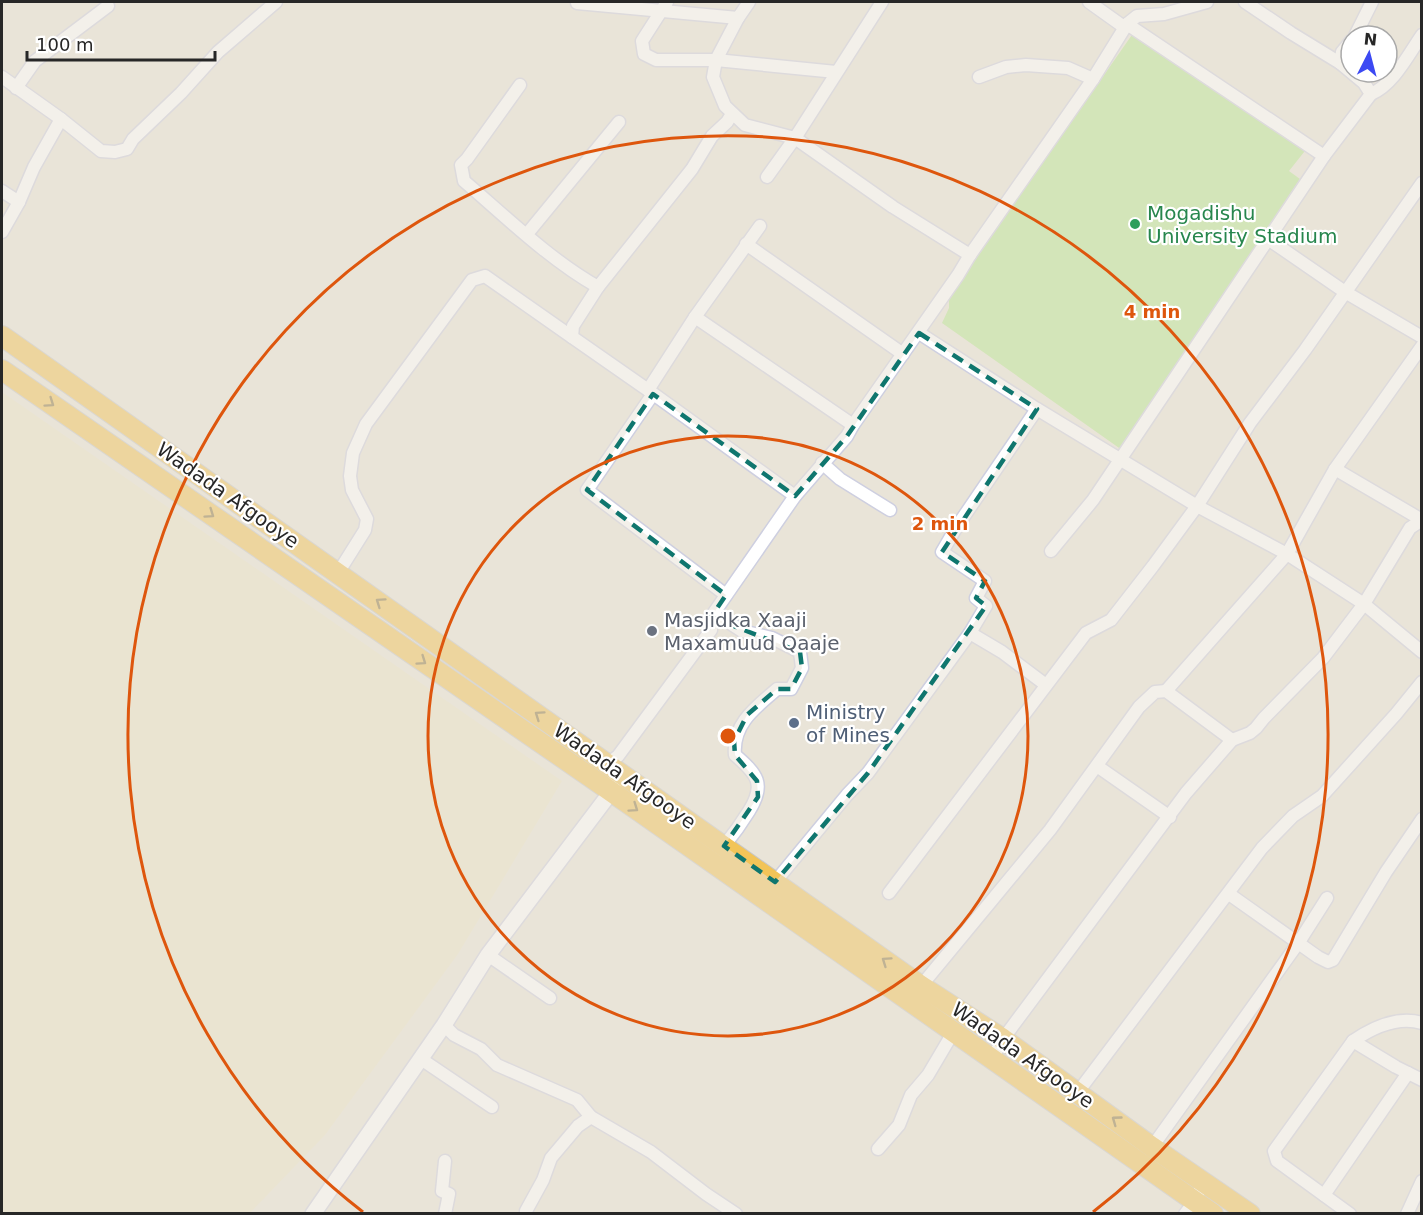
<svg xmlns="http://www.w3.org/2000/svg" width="1423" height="1215" font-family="'DejaVu Sans',sans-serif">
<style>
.education{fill:#ebe4c8}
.pitch{fill:#b9e692}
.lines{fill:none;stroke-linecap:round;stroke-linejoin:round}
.minor-casing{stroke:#cecfe0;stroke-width:15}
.tertiary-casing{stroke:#cecfe0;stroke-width:18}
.trunk-casing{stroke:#c7c7c7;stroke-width:22}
.minor{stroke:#fff;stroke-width:12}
.tertiary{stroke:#fff;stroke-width:15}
.trunk{stroke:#f2c458;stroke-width:20}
.oneway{stroke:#8c7640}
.marked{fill:none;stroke:#0f766e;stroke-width:4.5;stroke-dasharray:12 8;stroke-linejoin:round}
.ring{fill:none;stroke:#de560d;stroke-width:3}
.leisure-dot{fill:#2e9e5b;stroke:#fff;stroke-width:2}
.worship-dot{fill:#6b7280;stroke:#fff;stroke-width:2}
.service-dot{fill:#5c6f8a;stroke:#fff;stroke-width:2}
.labels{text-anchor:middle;stroke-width:4.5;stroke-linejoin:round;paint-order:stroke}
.leisure-label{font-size:20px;fill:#27864d;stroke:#fff;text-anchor:start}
.street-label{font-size:20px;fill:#272727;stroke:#fff}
.worship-label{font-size:20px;fill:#5b616d;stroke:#fff;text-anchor:start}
.service-label{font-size:20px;fill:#4e5e75;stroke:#fff;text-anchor:start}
.centre{fill:#de560d;stroke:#fff;stroke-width:3}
.ring-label{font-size:18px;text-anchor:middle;font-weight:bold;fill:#de560d;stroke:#fff;stroke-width:4.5;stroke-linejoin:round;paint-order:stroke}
</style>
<rect width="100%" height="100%" fill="#e9e4d8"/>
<polygon class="education" points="2,392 562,781 458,954 325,1135 250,1213 2,1213"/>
<polygon class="pitch" points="1134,32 1308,147 1289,171 1300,179 1122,450 942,323 949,308 949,297"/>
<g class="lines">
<g class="minor-casing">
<g id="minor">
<polyline points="577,2 577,3 738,18"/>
<polyline points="667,2 642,41 644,54 656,60 716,60 836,72"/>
<polyline points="749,2 738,18 716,60 713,77 725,106 745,125 795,138 767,177"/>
<polyline points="882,2 795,138 893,207 970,255"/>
<polyline points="1089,2 1124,27"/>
<polyline points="1245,2 1291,33 1340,63"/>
<polyline points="1127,24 1324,156"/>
<polyline points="1355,36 1372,2"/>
<polyline points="2,77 61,119 34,167 19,202 2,232"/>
<polyline points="979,77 1006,67 1026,65 1068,68 1093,79"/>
<path d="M520 85 467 159 461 165 464 181C506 217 550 260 598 287"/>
<polyline points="16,88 35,61 108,6"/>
<path d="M1371 94C1394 84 1408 55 1422 35"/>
<polyline points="732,114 727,122 712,136 692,169 598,287 573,326 572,337 648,390 795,496"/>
<polyline points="61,119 101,151 115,152 127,149 133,139 181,93 218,52 276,2"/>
<polyline points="2,191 19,202"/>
<polyline points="527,234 619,122"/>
<polyline points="1268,239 1345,292 1422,337"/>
<polyline points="746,244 903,354"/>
<polyline points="695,317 853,425"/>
<polyline points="919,333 1037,409 1197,506 1287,554 1364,604 1422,652"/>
<polyline points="648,390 695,317 760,226"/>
<polyline points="653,394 587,490 726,595"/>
<polyline points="822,463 840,479 890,510"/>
<polyline points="1335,469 1422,520"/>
<polyline points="1051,551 1093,500 1324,156 1371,94 1364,83 1340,63 1342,52 1351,41"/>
<polyline points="338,573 365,530 367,519 352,490 350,476 353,453 366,424 472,280 485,276 572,337"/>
<path d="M711 617 725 620 742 631 772 638 800 652 802 668 791 689H777C756 707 732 724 735 755 757 774 766 784 749 811 741 824 733 835 724 846"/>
<polyline points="970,633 1002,652 1046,685"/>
<polyline points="1166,691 1287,554 1335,469 1422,346"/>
<polyline points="1097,766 1170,817"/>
<polyline points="606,767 607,764 618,756 711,630 711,617 795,496 847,436 853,425 958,275 970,255 1093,79 1127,24 1137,16 1164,14 1207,2"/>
<polyline points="775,882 847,795 868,773 970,633 986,606 976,598 985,581 942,552 956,528 1037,409"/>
<polyline points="889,893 1086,633 1111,620 1153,566 1197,506 1250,423 1305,350 1422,183"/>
<polyline points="1229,894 1318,957 1328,962 1333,960 1386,872 1422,819"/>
<polyline points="488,955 550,998"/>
<polyline points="919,992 921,986 1050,830 1139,707 1155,692 1166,691 1232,740 1250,733 1256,728 1264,718 1323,658 1364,604 1410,528 1422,520"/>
<polyline points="444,1025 454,1035 481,1049 497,1065 577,1100 591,1117 651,1152 706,1194 736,1214"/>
<polyline points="1353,1041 1396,1067 1422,1080"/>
<polyline points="421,1059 492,1107"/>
<polyline points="992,1059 1003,1039 1186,793 1232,740"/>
<polyline points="1078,1092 1262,848 1293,816 1322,796 1396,714 1422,682"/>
<polyline points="1152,1147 1299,942 1327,898"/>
<polyline points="878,1149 899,1125 911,1095 928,1075 954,1031"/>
<polyline points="1324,1195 1408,1073"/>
<polyline points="526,1211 543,1180 551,1158 578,1126 591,1117"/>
<polyline points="445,1214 449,1194 442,1191 445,1161"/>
<polyline points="1185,1214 1195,1201 1204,1181"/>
<path d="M1350 1214 1277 1161 1274 1151 1353 1041C1372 1028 1398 1016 1422 1023"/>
<polyline points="1407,1214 1422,1181"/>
</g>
</g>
<g class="tertiary-casing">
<polyline id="tertiary" points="313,1214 444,1025 488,955 611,792 615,781"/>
</g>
<g class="trunk-casing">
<g id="trunk">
<polyline points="2,336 921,986 1003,1039 1152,1147 1250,1214"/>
<polyline points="2,370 599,783 1213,1214"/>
</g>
</g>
<use href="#minor" class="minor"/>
<use href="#tertiary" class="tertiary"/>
<use href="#trunk" class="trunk"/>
</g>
<defs><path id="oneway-chevron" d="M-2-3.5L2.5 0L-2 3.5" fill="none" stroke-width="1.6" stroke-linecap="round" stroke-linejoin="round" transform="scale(1.5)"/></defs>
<g class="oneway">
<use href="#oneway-chevron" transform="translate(50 403) rotate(35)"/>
<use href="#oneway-chevron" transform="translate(210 514) rotate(35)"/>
<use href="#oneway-chevron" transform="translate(380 602) rotate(-145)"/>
<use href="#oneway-chevron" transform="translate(422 661) rotate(35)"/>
<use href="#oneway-chevron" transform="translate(539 715) rotate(-145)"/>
<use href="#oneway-chevron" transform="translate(634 808) rotate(35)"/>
<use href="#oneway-chevron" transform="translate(886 961) rotate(-145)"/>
<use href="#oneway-chevron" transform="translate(1116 1120) rotate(-144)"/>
</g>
<path d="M0 0H1423V1215H0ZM919 333 1037 409 942 552 985 581 976 598 986 606 868 773 775 882 724 846 758 797 757 781 735 755 734 741 747 715 777 689H791L802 668 800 652 711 617 726 595 587 490 653 394 795 496 847 436Z" fill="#e9e4d8" fill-opacity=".55" fill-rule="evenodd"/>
<path class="marked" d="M919 333 1037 409 942 552 985 581 976 598 986 606 868 773 775 882 724 846 758 797 757 781 735 755 734 741 747 715 777 689H791L802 668 800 652 711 617 726 595 587 490 653 394 795 496 847 436Z"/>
<g class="ring">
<circle cx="728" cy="736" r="300"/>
<path d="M363 1212A600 600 0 1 1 1093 1212"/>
</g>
<circle class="leisure-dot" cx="1135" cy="224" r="6"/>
<circle class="worship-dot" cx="652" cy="631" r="6"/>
<circle class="service-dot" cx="794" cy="723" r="6"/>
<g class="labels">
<g class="leisure-label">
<text x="1147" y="220">Mogadishu<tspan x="1147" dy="23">University Stadium</tspan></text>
</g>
<g class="street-label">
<text transform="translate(228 495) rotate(35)" y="7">Wadada Afgooye</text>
<text transform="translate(625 776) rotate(35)" y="7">Wadada Afgooye</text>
<text transform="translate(1023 1055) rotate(35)" y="7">Wadada Afgooye</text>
</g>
<g class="worship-label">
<text x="664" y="627">Masjidka Xaaji<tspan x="664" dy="23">Maxamuud Qaaje</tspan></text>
</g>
<g class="service-label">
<text x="806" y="719">Ministry<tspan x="806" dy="23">of Mines</tspan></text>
</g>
</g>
<circle cx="728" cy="736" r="9" class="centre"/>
<g class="ring-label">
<text x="1152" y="318">4 min</text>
<text x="940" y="530">2 min</text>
</g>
<rect width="1423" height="1215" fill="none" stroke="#272727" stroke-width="6"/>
<g transform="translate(1369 54) rotate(6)"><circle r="28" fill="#ffffff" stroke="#a9a9a9" stroke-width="1.5"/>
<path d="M0-4.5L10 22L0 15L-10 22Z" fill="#3c49f3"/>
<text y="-9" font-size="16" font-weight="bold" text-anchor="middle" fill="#272727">N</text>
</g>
<path d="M27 51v9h188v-9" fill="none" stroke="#272727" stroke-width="3"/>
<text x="36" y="51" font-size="18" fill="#272727" stroke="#ffffff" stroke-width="4.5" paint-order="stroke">100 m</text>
</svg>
